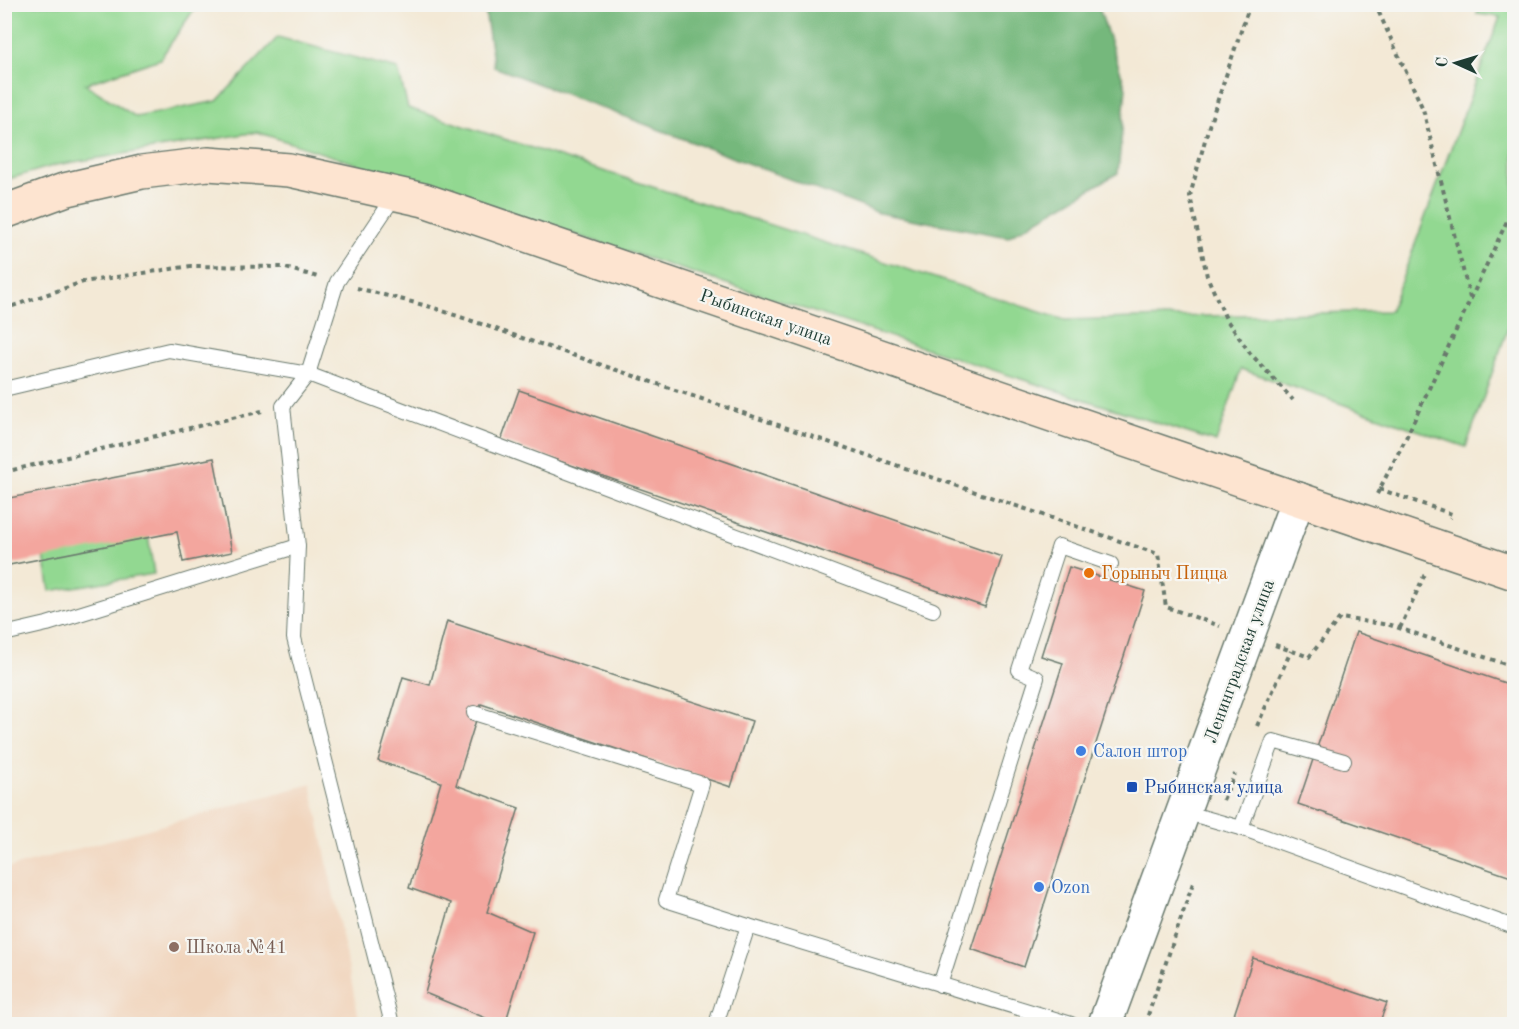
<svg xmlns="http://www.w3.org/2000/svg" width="1519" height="1029" font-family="'Old Standard TT',serif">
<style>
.built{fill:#f1d5bd}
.green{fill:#92d891;stroke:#588a62;stroke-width:1.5}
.forest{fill:#75b87b;stroke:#4a7a58;stroke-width:1.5}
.building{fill:#f3a69e}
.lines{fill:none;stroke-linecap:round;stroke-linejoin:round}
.service-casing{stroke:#69796d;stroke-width:16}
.tertiary-casing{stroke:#69796d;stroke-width:36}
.secondary-casing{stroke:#69796d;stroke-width:36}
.path{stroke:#69796d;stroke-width:4;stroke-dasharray:4.5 4.5;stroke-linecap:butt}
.service{stroke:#fff;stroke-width:14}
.tertiary{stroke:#fff;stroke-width:33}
.secondary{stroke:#fde4d0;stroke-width:33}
.food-dot{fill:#e8710a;stroke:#f6f6f2;stroke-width:2}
.shop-dot{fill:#3f7fe0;stroke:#f6f6f2;stroke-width:2}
.transit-dot{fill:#1a4fb4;stroke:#f6f6f2;stroke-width:2}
.education-dot{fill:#8d6e63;stroke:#f6f6f2;stroke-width:2}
.labels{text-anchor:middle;stroke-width:4.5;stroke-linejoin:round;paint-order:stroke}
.street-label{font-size:18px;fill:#1f3d34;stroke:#f6f6f2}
.food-label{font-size:18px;fill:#c56008;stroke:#f6f6f2;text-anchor:start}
.shop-label{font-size:18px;fill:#366cbe;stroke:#f6f6f2;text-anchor:start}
.transit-label{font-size:18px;fill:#164399;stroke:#f6f6f2;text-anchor:start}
.education-label{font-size:18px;fill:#785e54;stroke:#f6f6f2;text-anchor:start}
</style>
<rect width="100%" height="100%" fill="#f6f6f2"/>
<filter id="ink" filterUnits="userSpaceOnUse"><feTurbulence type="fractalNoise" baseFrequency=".0167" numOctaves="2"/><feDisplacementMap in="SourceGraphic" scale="12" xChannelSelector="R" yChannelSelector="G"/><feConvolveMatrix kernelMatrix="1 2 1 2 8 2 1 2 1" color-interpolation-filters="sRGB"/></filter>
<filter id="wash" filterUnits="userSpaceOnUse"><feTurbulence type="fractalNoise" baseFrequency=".008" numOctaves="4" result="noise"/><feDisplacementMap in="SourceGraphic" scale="24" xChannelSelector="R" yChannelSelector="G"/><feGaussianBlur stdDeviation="1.35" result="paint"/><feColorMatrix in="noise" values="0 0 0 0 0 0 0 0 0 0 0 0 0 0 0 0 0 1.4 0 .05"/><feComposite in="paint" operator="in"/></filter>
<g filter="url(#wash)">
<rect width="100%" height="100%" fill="#f3e9d6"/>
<polygon class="built" points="311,784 360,1024 5,1024 5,869"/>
<g class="green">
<polygon points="5,5 197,5 160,59 85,84 136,117 217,101 278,37 398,69 408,108 1065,320 1390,311 1500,17 1477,14 1479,5 1514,5 1514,311 1466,447 1241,369 1216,442 257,132 56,165 5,180"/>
<polygon points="142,497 154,574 50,591 37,514"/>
</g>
<polygon class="forest" points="484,5 1098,5 1126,88 1118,173 1008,237 879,213 494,67"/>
<g id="blocks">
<g class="building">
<polygon points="519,390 1002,557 985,607 501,441"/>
<polygon points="214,458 232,552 183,562 177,532 4,566 4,499"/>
<polygon points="1069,567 1145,591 1024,967 971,949 1063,663 1041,656"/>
<polygon points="447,621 752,721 731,787 481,704 456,785 519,808 487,912 533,932 505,1024 500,1024 425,993 451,903 409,888 441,782 378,761 403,677 430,685"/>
<polygon points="1356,632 1514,686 1514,878 1298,804"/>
<polygon points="1253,958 1387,1003 1379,1024 1231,1024"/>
</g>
</g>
</g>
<g filter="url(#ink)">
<use href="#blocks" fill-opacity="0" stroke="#69796d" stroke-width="1.5"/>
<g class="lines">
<g class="service-casing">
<g id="service">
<polyline points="4,389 169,350 308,374 933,610"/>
<polyline points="4,634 47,624 298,546"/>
<polyline points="474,713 702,784 666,900 748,926"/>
<polyline points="1184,812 1241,828 1514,927"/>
<polyline points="1241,828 1273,741 1344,761"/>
<polyline points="940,985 1037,678 1019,670 1059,546 1111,564"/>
<polyline points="392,1024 294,638 298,546 283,406 308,374 337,282 396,194"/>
<polyline points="716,1024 748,926 1071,1024"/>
</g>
</g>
<g class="tertiary-casing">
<polyline id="tertiary" points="1105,1024 1298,499"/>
</g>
<g class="secondary-casing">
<polyline id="secondary" points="4,212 64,190 142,172 208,164 289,170 424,200 1514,573"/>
</g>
<g class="path">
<polyline points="1250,4 1208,129 1190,196 1207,276 1226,319 1250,353 1293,400"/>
<polyline points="1375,4 1423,109 1470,298"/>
<polyline points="357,288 431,307 1158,554 1166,607 1220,626"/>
<polyline points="4,309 83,282 191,266 282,267 318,277"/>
<polyline points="4,472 262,411"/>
<polyline points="1379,489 1452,514 1450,518"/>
<polyline points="1377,494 1405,440 1514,206"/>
<polyline points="1400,628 1425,574"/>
<polyline points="1275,645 1309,657 1340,618 1390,625 1514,667"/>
<polyline points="1257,726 1291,651"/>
<polyline points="1223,800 1235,774"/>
<polyline points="1145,1024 1193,883"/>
</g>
<use href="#service" class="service"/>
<use href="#tertiary" class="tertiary"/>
<use href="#secondary" class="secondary"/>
</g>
</g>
<circle class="food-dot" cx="1089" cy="573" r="6"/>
<g class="shop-dot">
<circle cx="1081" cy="751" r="6"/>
<circle cx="1039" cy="887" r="6"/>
</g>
<rect class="transit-dot" x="1126" y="781" width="12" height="12" rx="3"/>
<circle class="education-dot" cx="174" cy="947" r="6"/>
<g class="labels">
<g class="street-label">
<text transform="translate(766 317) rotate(19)" y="6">Рыбинская улица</text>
<text transform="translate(1239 661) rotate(-70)" y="6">Ленинградская улица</text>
</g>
<g class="food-label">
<text x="1101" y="579">Горыныч Пицца</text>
</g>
<g class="shop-label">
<text x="1093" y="757">Салон штор</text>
<text x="1051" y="893">Ozon</text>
</g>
<g class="transit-label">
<text x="1144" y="793">Рыбинская улица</text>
</g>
<g class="education-label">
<text x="186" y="953">Школа №41</text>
</g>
</g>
<rect width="1519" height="1029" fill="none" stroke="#f6f6f2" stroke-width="24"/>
<g transform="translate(1456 63) rotate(274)" stroke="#f6f6f2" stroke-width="4.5" paint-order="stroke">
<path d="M0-4.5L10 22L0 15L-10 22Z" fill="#1f3d34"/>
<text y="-9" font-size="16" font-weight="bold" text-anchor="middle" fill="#1f3d34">С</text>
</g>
</svg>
